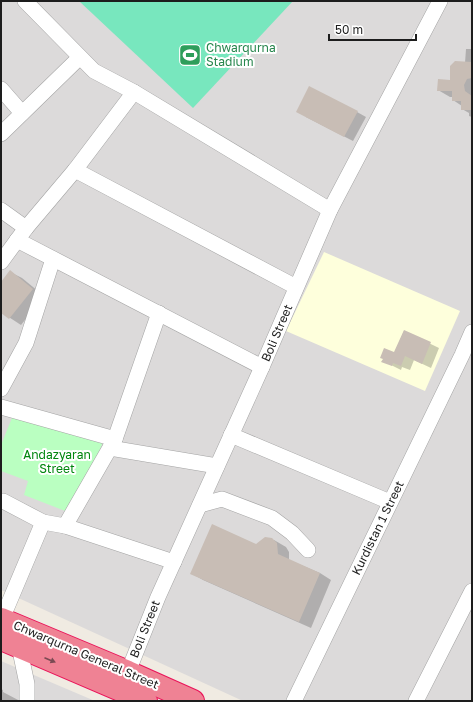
<svg xmlns="http://www.w3.org/2000/svg" width="473" height="702" font-family="'Golos Text',sans-serif">
<style>
.residential{fill:#dcdada}
.education{fill:#feffdc}
.park{fill:#baffc1}
.pitch{fill:#78e7be}
.shadow{fill:#0003}
.building{fill:#c8bdb5}
.lines{fill:none;stroke-linecap:round;stroke-linejoin:round}
.minor-casing{stroke:#a4a4a4;stroke-width:16}
.highway-casing{stroke:#ea1359;stroke-width:24}
.minor{stroke:#fff;stroke-width:15}
.highway{stroke:#ef8294;stroke-width:22}
.oneway{fill:#7b4a53}
.labels{text-anchor:middle;stroke-width:4;stroke-linejoin:round;paint-order:stroke}
.leisure-label{font-size:12px;fill:#27864d;stroke:#fff;text-anchor:start}
.street-label{font-size:12px;fill:#1d1d1d;stroke:#fff}
.park-label{font-size:12px;fill:#01860e;stroke:#fff}
</style>
<rect width="100%" height="100%" fill="#f0ebe2"/>
<g class="residential">
<polygon points="1,1 472,1 472,701 243,701 1,590"/>
<polygon points="1,661 95,701 1,701"/>
</g>
<polygon class="education" points="324,252 460,311 425,391 286,331"/>
<polygon class="park" points="16,408 103,442 73,514 24,495 28,481 1,471 1,445"/>
<polygon class="pitch" points="79,1 293,1 193,108"/>
<g class="shadow">
<polygon points="466,49 472,49 472,117 469,116 469,113 462,109 462,106 453,100 453,97 450,97 438,90 451,81 465,63"/>
<polygon points="357,112 366,117 353,141 306,117"/>
<polygon points="10,272 22,278 44,296 21,325 1,312 1,283"/>
<polygon points="404,331 439,348 431,368 414,360 410,370 402,367 401,370 383,361 394,354"/>
<polygon points="274,540 286,547 289,552 289,560 320,573 331,580 311,628 203,580 191,573 256,545"/>
<polygon points="1,689 3,690 3,692 20,701 1,701"/>
</g>
<g class="building">
<polygon points="455,61 472,62 472,78 467,79 464,85 465,91 472,96 472,110 461,110 461,101 452,101 452,91 437,91 438,79 450,80 450,66"/>
<polygon points="309,86 358,111 344,137 296,112"/>
<polygon points="10,270 33,289 9,319 1,313 1,282"/>
<polygon points="404,330 431,342 422,364 405,356 401,366 393,363 392,366 381,362 383,359 380,358 384,348 394,352"/>
<polygon points="212,524 256,544 265,537 272,538 277,543 278,554 320,573 299,622 190,574"/>
</g>
<g class="lines">
<g class="minor-casing">
<g id="minor">
<polyline points="25,1 94,71 134,92 330,210"/>
<polyline points="1,89 22,113"/>
<polyline points="1,134 79,58"/>
<polyline points="75,170 296,287"/>
<polyline points="1,210 26,228"/>
<polyline points="17,240 262,367"/>
<polyline points="1,262 26,228 75,170 134,92"/>
<polyline points="1,389 26,343 53,259"/>
<polyline points="1,407 115,439"/>
<polyline points="231,435 390,502"/>
<polyline points="110,448 217,466"/>
<polyline points="3,501 43,522 65,526 174,562"/>
<polyline points="200,505 222,499 272,518 292,533 308,550"/>
<polyline points="65,526 115,439 159,313"/>
<polyline points="2,619 43,522"/>
<polyline points="19,646 27,684 27,701"/>
<polyline points="128,672 158,597 262,367 330,210 440,1"/>
<polyline points="294,701 462,355 472,332"/>
<polyline points="416,701 472,591"/>
</g>
</g>
<g class="highway-casing">
<g id="highway">
<polyline points="1,619 128,672 193,701"/>
<polyline points="1,639 146,701"/>
</g>
</g>
<use href="#minor" class="minor"/>
<use href="#highway" class="highway"/>
</g>
<defs><path id="oneway-solid" d="M-6-.8H1V-3.2L6.5 0L1 3.2V.8H-6Z"/></defs>
<use class="oneway" href="#oneway-solid" transform="translate(50 660) rotate(23)"/>
<defs>
<g id="stadium-square" transform="scale(1.15)"><rect x="-9" y="-9" width="18" height="18" rx="4" fill="#2e9e5b" stroke="#fff"/><path d="M0-5a6.5 5 0 1 0 0 10a6.5 5 0 1 0 0-10ZM-3.5-1.8h7v3.6h-7Z" fill="#fff"/></g>
</defs>
<g fill-rule="evenodd">
<use href="#stadium-square" x="190" y="55"/>
</g>
<g class="labels">
<g class="leisure-label">
<text x="206" y="52">Chwarqurna<tspan x="206" dy="14">Stadium</tspan></text>
</g>
<g class="street-label">
<text transform="translate(277 333) rotate(-67)" y="4">Boli Street</text>
<text transform="translate(378 528) rotate(-64)" y="4">Kurdistan 1 Street</text>
<text transform="translate(145 629) rotate(-68)" y="4">Boli Street</text>
<text transform="translate(86 655) rotate(23)" y="4">Chwarqurna General Street</text>
</g>
<g class="park-label">
<text x="57" y="459">Andazyaran<tspan x="57" dy="14">Street</tspan></text>
</g>
</g>
<rect width="473" height="702" fill="none" stroke="#1d1d1d" stroke-width="4"/>
<path d="M329 34v6h87v-6" fill="none" stroke="#1d1d1d" stroke-width="2"/>
<text x="335" y="34" font-size="12" fill="#1d1d1d" stroke="#ffffff" stroke-width="3" paint-order="stroke">50 m</text>
</svg>
